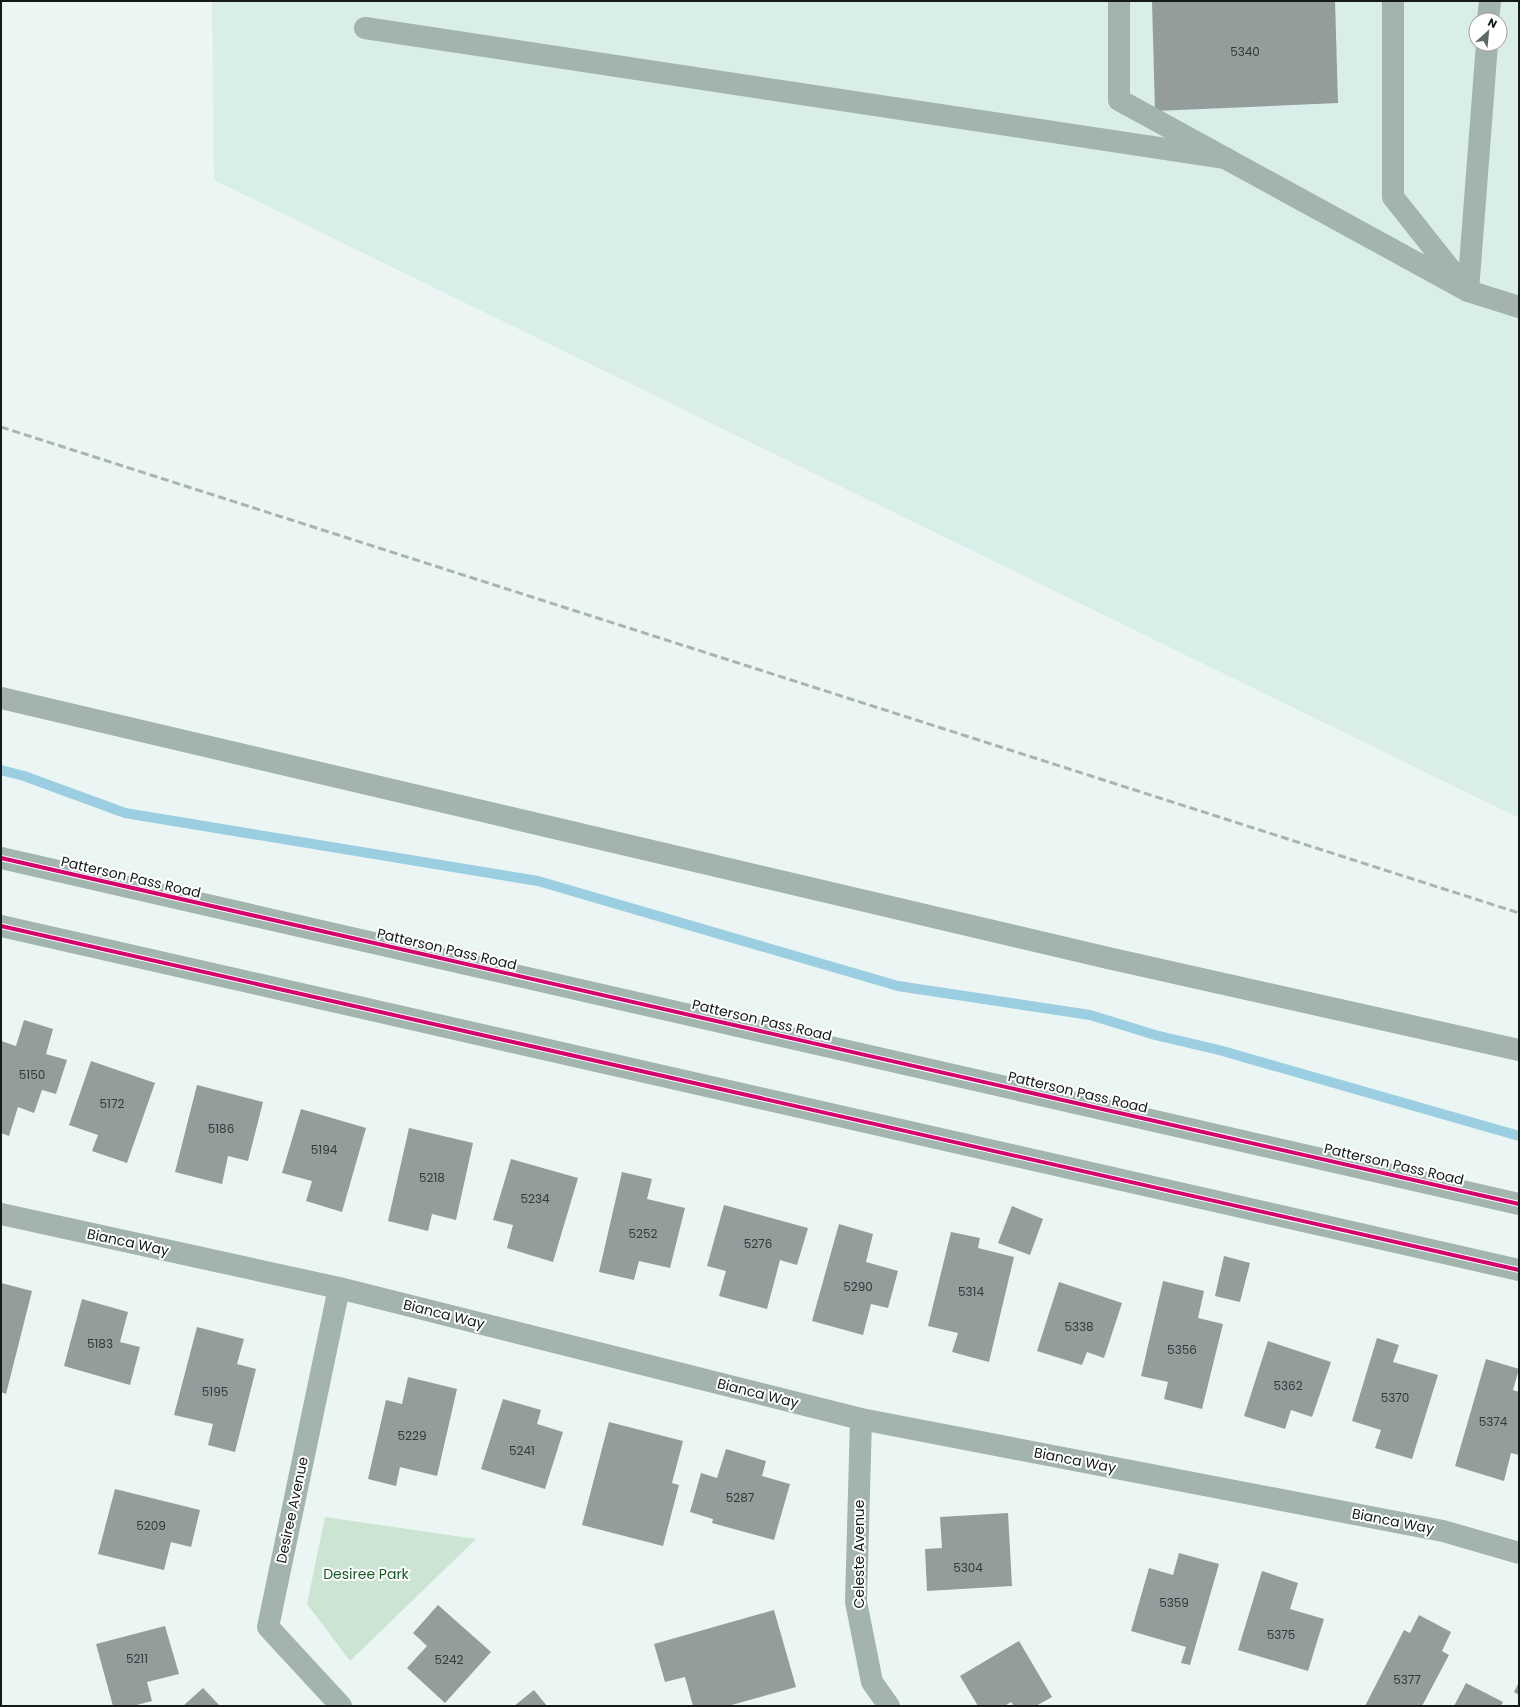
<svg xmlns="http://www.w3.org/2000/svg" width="1520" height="1707" font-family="Poppins,sans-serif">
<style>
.built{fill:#d9ede9;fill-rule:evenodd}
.green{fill:#cce5d2}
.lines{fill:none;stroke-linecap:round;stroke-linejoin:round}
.stream{stroke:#9acee0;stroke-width:10}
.building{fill:#949c9c}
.minor{stroke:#a3b3ad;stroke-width:22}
.major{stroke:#a2b5ae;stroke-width:22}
.rail{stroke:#a8b4b0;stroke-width:3;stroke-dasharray:8 4;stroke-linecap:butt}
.cycleway-casing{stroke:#fff;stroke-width:6}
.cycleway{stroke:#d6006c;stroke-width:4}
.labels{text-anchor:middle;stroke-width:4;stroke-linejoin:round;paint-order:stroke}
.number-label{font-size:12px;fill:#333a3a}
.street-label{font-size:14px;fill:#131a19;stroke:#fff}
.park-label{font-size:14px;fill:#145a24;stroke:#fff}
</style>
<rect width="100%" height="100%" fill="#ebf6f4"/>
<path class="built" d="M212 1H1519V818L214 180ZM1476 20H1500V44H1476Z"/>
<polygon class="green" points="325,1517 476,1539 350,1661 307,1604"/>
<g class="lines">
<polyline class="stream" points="1,770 24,776 125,813 538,881 898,986 1090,1015 1155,1035 1219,1050 1519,1136"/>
</g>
<g class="building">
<polygon points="1152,1 1335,1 1338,103 1155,111"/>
<polygon points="24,1020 53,1029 46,1054 67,1060 56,1094 42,1090 34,1113 18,1107 9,1136 1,1133 1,1041 16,1046"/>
<polygon points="91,1061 155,1083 127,1163 92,1151 98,1135 69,1125"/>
<polygon points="197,1085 263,1102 248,1161 228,1156 222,1184 175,1172"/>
<polygon points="301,1109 366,1128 342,1212 306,1201 312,1181 282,1173"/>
<polygon points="409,1128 473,1143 456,1220 432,1214 428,1231 388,1221"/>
<polygon points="511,1159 578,1178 553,1262 507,1248 513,1225 493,1220"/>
<polygon points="622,1172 652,1179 647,1199 685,1208 670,1268 639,1261 634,1280 599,1272"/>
<polygon points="724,1205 808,1228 797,1265 780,1260 767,1309 719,1296 726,1271 707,1266"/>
<polygon points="1012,1206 1043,1219 1030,1255 998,1243"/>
<polygon points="839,1224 873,1234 866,1262 898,1271 888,1308 871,1304 863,1335 812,1321"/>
<polygon points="951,1232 980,1238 978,1248 1014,1257 989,1362 952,1352 958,1333 928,1326"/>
<polygon points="1224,1256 1250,1263 1240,1302 1215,1296"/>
<polygon points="1163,1281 1204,1291 1198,1318 1223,1324 1202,1409 1164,1399 1168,1382 1141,1376"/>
<polygon points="1059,1282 1122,1303 1104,1358 1087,1352 1082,1365 1037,1351"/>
<polygon points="1,1283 32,1291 6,1394 1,1392"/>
<polygon points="82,1299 128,1312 120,1342 140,1347 130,1385 64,1366"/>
<polygon points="197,1327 244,1339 237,1364 256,1369 235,1452 208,1445 213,1424 174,1415"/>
<polygon points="1377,1338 1399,1345 1393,1362 1438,1375 1412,1459 1375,1448 1381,1430 1352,1421"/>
<polygon points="1268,1341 1331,1362 1312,1417 1291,1410 1285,1429 1244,1416"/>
<polygon points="1486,1359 1519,1369 1513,1390 1519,1392 1519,1455 1511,1453 1504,1481 1455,1466"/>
<polygon points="408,1377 457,1389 437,1476 400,1467 396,1486 368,1479 386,1400 402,1404"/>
<polygon points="503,1399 541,1410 537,1424 563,1432 545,1489 481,1469"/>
<polygon points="609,1422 683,1441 672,1483 679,1485 663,1546 582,1525"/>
<polygon points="726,1449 766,1461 762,1476 790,1484 774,1540 712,1523 713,1519 690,1512 701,1473 717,1478"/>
<polygon points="115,1489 200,1510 191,1547 171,1542 164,1570 98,1554"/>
<polygon points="1008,1513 1012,1586 927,1591 925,1549 942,1548 940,1517"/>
<polygon points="1179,1553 1219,1564 1190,1665 1181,1663 1186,1647 1131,1631 1149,1568 1173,1575"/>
<polygon points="1262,1571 1298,1583 1290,1609 1324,1619 1308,1671 1238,1650"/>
<polygon points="438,1605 491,1652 445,1703 407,1668 427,1646 413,1633"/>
<polygon points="774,1610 796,1687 728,1706 693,1706 685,1677 665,1682 654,1644"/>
<polygon points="1419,1615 1451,1632 1442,1651 1449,1655 1422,1706 1365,1706 1404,1630 1410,1633"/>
<polygon points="165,1626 179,1674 147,1682 152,1701 133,1706 113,1706 96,1644"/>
<polygon points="1019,1641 1052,1697 1036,1706 1014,1706 1011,1702 1005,1706 978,1706 960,1676"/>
<polygon points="1519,1682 1519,1695 1514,1692"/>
<polygon points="1466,1683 1503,1702 1501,1706 1454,1706"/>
<polygon points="203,1688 220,1706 183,1706"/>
<polygon points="534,1690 547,1706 514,1706"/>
</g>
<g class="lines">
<g class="minor">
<polyline points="1119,1 1119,100 1468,291 1519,307"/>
<polyline points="1393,1 1393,197 1462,284"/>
<polyline points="1488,20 1490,1"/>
<polyline points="365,28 1225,158"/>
<polyline points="1468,291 1487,44"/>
<polyline points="1,698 1108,958 1519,1050"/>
<polyline points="1,1214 339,1288 861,1419 1443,1531 1519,1553"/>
<polyline points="339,1288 268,1627 341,1706"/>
<polyline points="861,1419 856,1602 872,1682 889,1706"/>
</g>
<g class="major">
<polyline points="1,858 1519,1204"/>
<polyline points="1,926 1519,1270"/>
</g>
<polyline class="rail" points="1,427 1519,913"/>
<g class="cycleway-casing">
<g id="cycleway">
<polyline points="1,858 1519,1204"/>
<polyline points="1,926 1519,1270"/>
</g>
</g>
<use href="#cycleway" class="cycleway"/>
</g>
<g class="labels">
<g class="number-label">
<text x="1245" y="56">5340</text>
<text x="32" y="1079">5150</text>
<text x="112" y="1108">5172</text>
<text x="221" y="1133">5186</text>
<text x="324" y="1154">5194</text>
<text x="432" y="1182">5218</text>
<text x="535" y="1203">5234</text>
<text x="643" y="1238">5252</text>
<text x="758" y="1248">5276</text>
<text x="858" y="1291">5290</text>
<text x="971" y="1296">5314</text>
<text x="1079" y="1331">5338</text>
<text x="100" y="1348">5183</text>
<text x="1182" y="1354">5356</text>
<text x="1288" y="1390">5362</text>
<text x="215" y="1396">5195</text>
<text x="1395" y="1402">5370</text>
<text x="1493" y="1426">5374</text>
<text x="412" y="1440">5229</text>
<text x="522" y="1455">5241</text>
<text x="740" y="1502">5287</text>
<text x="151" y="1530">5209</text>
<text x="968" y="1572">5304</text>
<text x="1174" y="1607">5359</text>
<text x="1281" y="1639">5375</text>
<text x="137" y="1663">5211</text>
<text x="449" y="1664">5242</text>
<text x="1407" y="1684">5377</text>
</g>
<g class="street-label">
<text transform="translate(131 877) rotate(13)" y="5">Patterson Pass Road</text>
<text transform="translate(447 949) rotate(13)" y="5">Patterson Pass Road</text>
<text transform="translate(762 1020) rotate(13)" y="5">Patterson Pass Road</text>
<text transform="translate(1078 1092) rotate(13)" y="5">Patterson Pass Road</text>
<text transform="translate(1394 1164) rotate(13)" y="5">Patterson Pass Road</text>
<text transform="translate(128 1242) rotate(12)" y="5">Bianca Way</text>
<text transform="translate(444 1314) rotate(14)" y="5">Bianca Way</text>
<text transform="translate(758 1393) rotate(14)" y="5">Bianca Way</text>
<text transform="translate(1075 1460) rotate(11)" y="5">Bianca Way</text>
<text transform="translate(292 1510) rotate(-78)" y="5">Desiree Avenue</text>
<text transform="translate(1393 1521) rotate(11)" y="5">Bianca Way</text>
<text transform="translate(859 1554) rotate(-90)" y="5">Celeste Avenue</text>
</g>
<g class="park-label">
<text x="366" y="1579">Desiree Park</text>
</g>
</g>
<rect width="1520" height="1707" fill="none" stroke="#131a19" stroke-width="4"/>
<g transform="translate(1488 32) rotate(27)"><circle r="19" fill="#ffffff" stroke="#a1a3a3"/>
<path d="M0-3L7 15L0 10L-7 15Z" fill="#5f6766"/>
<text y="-6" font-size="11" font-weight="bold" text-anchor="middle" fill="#131a19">N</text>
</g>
</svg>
